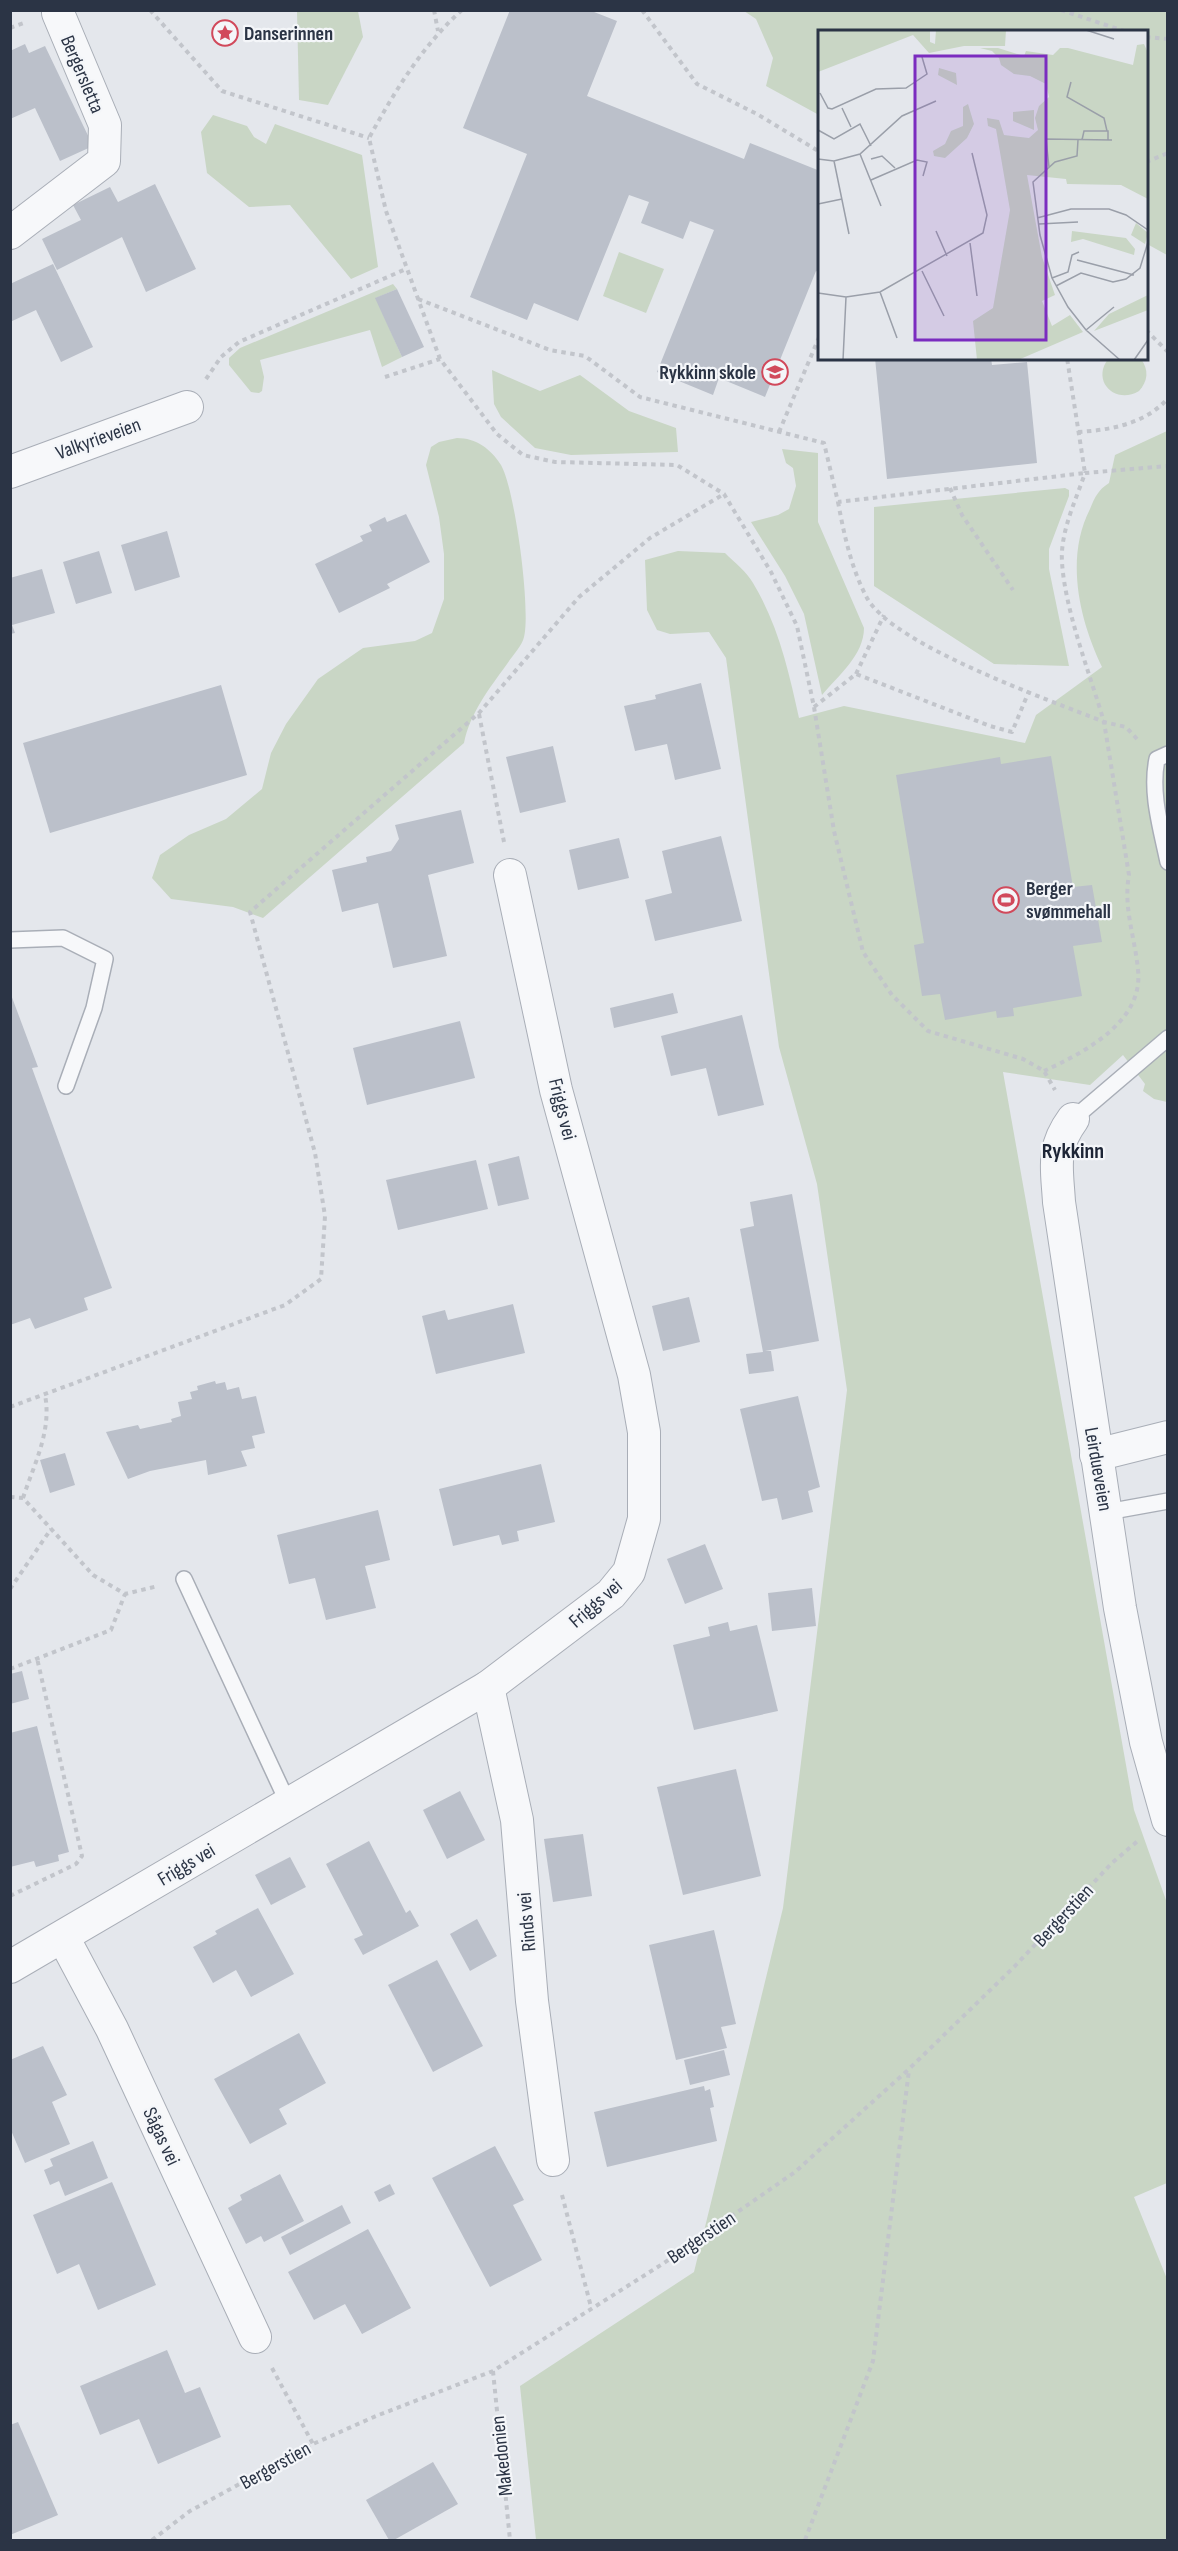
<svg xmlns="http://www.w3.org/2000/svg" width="1178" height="2551" font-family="'Sofia Sans Condensed',sans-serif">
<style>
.green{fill:#c9d6c5}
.building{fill:#bbc0ca}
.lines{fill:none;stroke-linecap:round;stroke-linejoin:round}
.service-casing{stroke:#a9aeb7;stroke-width:18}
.minor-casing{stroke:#a9aeb7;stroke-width:34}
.path{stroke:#c2c5cb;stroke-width:4;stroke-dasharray:4.5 4.5;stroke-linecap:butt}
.service{stroke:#f7f8fa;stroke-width:15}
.minor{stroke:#f7f8fa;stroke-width:32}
.labels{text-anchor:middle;stroke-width:4.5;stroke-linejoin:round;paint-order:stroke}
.poi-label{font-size:20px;font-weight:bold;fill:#2b3445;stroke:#f4f6f9;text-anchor:start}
.street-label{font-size:20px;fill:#2b3445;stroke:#f4f6f9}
.quarter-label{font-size:22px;font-weight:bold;fill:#1d2536;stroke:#f4f6f9}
.inset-road{fill:none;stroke:#9a9fa9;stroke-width:1.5}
.view{fill:#7b2cbf;fill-opacity:0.15;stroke:#7b2cbf;stroke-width:3}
.inset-edge{fill:none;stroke:#2b3445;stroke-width:3}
</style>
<rect width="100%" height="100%" fill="#e4e7ec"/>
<g class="green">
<polygon points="297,11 358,11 363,37 328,105 299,100"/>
<polygon points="744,11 1167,11 1167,255 1147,244 1146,32 820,32 819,115 766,86 773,58 756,19"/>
<polygon points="213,115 247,126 254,137 266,144 275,124 362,155 378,267 351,279 290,205 249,207 207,173 201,132"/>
<polygon points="619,252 664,269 646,313 603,296"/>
<polygon points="393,284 397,289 376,298 402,357 382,367 370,330 260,360 264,377 262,391 259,393 251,392 229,365 229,358 240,348"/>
<path d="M1108 359H1141C1149 370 1148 381 1139 391 1116 405 1091 382 1108 359Z"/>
<polygon points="492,370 540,391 580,375 629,411 676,428 678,452 571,455 535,448 501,417 494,404"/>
<path d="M1167 431V1102L1154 1099 1143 1091 1145 1084 1123 1055 1090 1085 1003 1072 1134 1810 1167 1903V2183L1134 2197 1167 2279V2540H536L520 2386 694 2272 783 1908 847 1390 817 1184 779 1047 726 658 709 632 670 634 657 630 647 610 645 560 678 551 725 553C734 562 747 572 753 583 778 624 789 672 799 718L844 706 1025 743 1036 715 1102 667C1079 619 1065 558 1090 509 1095 497 1098 490 1109 483L1115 455Z"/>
<path d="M457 438C476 438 491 449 501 465 515 489 531 610 524 637 522 646 512 656 507 664 489 689 470 713 464 743L263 918 233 907 171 899 152 878 160 855 189 835 226 819 262 789 271 753 286 724 318 679 363 648 415 641 432 633 444 599V554L439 517 426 465 431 447 439 442Z"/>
<path d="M782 449 818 453V522L864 628C864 655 838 676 822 695L804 614 785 576 751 522 778 515 789 509 796 486 793 468 786 463Z"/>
<polygon points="1065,488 1069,490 1069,496 1049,549 1049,569 1069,666 994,664 874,586 874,507"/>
</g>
<g class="building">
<polygon points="510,10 589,10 617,21 587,96 744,159 750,143 820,171 820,273 816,271 765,397 719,378 713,395 657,372 714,230 690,221 683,239 641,223 649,202 629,195 578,321 534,303 527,320 470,297 527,154 463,128"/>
<polygon points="25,44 29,53 45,46 93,146 60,161 35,108 10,119 10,51"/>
<polygon points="155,184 196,269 146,292 122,237 57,270 42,239 81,220 73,205 110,187 118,202"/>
<polygon points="53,264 93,347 61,362 36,310 10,322 10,284"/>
<polygon points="397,289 424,347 402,357 375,298"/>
<polygon points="875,358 991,358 992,365 1027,362 1037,463 887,479"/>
<polygon points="406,514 430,562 387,584 390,588 339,613 315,564 363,541 360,536 372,531 369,525 385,517 387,522"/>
<polygon points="167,531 180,577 135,591 121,545"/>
<polygon points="99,551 112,593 76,604 63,562"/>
<polygon points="42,569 55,613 12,625 15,633 10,634 10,578"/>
<polygon points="701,683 721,769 675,780 667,744 635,751 624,706 656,699 655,695"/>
<polygon points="221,685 247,775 50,833 23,743"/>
<polygon points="553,746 566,802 520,813 506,757"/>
<polygon points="1051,756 1073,887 1092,885 1102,942 1073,946 1082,996 1013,1008 1014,1016 997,1018 996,1011 945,1020 940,994 922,996 914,945 924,943 896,775 1000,757 1001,764"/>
<polygon points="461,810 474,863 428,875 447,956 393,968 378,903 342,912 332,870 367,862 366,857 391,851 399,839 395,825"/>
<polygon points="721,836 742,921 655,941 645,900 672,893 662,851"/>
<polygon points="619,838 629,878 578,890 569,850"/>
<polygon points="10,992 38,1067 32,1068 112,1288 84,1298 88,1310 35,1329 30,1318 10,1325"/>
<polygon points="673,993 678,1013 614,1028 610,1008"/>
<polygon points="742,1015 764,1105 718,1116 706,1068 671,1076 661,1036"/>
<polygon points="460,1021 475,1078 367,1105 353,1048"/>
<polygon points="519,1156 529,1199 498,1206 488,1164"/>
<polygon points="476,1160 488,1209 398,1230 386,1180"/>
<polygon points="792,1194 819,1341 765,1351 771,1351 774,1371 749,1374 746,1354 763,1352 740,1229 754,1226 750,1202"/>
<polygon points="689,1297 700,1342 663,1351 652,1306"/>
<polygon points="513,1304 525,1353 436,1374 422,1316 445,1310 448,1320"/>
<polygon points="215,1381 216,1384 225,1382 227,1390 239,1387 242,1399 256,1396 265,1433 252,1436 255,1448 241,1451 247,1466 208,1475 206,1460 150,1471 128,1479 106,1432 138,1425 140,1429 172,1422 171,1419 181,1416 178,1402 192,1399 190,1392 198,1390 197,1386"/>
<polygon points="798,1396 820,1487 808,1491 813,1512 782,1520 777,1498 762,1501 740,1409"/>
<polygon points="65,1453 75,1485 50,1493 40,1460"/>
<polygon points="541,1464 555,1522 517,1531 519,1541 502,1545 499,1535 453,1546 439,1489"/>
<polygon points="378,1510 390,1560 365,1566 376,1608 326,1620 315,1578 289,1584 277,1535"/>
<polygon points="705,1544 723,1589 685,1604 667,1559"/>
<polygon points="812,1588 816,1626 772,1631 768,1593"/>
<polygon points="728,1622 730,1631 757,1625 778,1711 694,1730 673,1645 710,1636 708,1627"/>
<polygon points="22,1671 29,1699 10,1704 10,1674"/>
<polygon points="37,1726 69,1852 58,1855 59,1861 36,1867 34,1861 10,1867 10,1733"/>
<polygon points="736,1769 761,1876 683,1895 657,1787"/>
<polygon points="460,1791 485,1840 447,1859 423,1810"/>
<polygon points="583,1834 592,1896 553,1902 544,1839"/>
<polygon points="369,1841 406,1913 410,1910 419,1926 363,1955 354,1939 363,1935 326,1864"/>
<polygon points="290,1857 306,1887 271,1905 255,1875"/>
<polygon points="258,1908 294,1974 251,1997 236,1970 213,1983 193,1947 217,1934 215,1931"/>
<polygon points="477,1919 497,1956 470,1971 450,1934"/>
<polygon points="714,1930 736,2024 721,2027 727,2048 676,2060 649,1945"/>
<polygon points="437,1960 483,2046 433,2072 388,1985"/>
<polygon points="299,2033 326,2083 279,2109 287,2124 250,2144 214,2079"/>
<polygon points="43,2046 67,2095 52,2102 70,2144 25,2163 10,2128 10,2060"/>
<polygon points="724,2050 730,2075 690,2085 684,2060"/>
<polygon points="704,2086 705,2091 710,2089 714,2107 710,2108 717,2141 607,2167 594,2112"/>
<polygon points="93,2141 108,2178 65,2196 59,2181 50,2185 44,2170 53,2166 50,2159"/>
<polygon points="495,2146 524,2200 513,2205 542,2260 490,2287 432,2178"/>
<polygon points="280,2174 304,2221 264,2242 261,2236 246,2244 228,2208 242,2200 240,2195"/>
<polygon points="112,2182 156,2285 98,2310 79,2264 57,2274 33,2215"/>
<polygon points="390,2184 395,2194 379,2202 374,2192"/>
<polygon points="342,2205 351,2223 290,2255 281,2237"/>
<polygon points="368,2229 411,2308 362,2334 345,2304 314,2320 288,2272"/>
<polygon points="167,2350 185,2393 200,2387 221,2437 158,2464 139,2419 100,2435 80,2386"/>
<polygon points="18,2422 58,2515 10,2535 10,2425"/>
<polygon points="433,2462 458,2504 394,2540 389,2540 366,2500"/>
</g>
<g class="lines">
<g class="service-casing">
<g id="service">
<path d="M1168 754 1157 759C1150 793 1161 828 1168 862"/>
<polyline points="10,940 63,938 105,959 94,1008 66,1086"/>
<polyline points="1073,1119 1168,1038"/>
<polyline points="1107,1512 1168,1501"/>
<polyline points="184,1579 288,1803"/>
</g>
</g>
<g class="minor-casing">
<g id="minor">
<polyline points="10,233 104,161 105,125 58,13"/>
<polyline points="10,472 187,407"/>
<path d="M1073 1119C1051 1149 1057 1167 1059 1202L1120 1608 1146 1742 1168 1820"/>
<polyline points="1096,1455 1168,1437"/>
<polyline points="488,1687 517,1820 532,2001 553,2160"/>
<polyline points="63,1937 112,2029 255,2337"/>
<polyline points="10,1967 488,1687 611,1594 629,1572 644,1519 644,1432 634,1375 556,1090 510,875"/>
</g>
</g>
<g class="path">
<polyline points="150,10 222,91 369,138"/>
<polyline points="434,10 438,31"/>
<path d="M462 10C422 46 395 91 369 138L386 211 440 359 497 434 523 455 555 462 677 465 724 494 771 572 797 626 814 707 834 831 863 952 892 995 928 1031 1023 1059 1044 1071 1055 1090"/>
<polyline points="642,10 697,84 757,114 820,152"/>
<polyline points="1061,10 1127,32"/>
<polyline points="10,28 24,23"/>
<polyline points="1146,37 1168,39"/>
<polyline points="1146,162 1168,153"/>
<polyline points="418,299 550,350 585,356 640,397 824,443 838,502 1085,473 1067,358"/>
<polyline points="1146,330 1168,352"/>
<polyline points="385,377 440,359"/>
<polyline points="206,379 221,357 239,342 406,269"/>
<polyline points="779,432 820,335"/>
<path d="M1078 432C1110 430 1146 424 1168 398"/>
<polyline points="950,488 962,515 1013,590"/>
<path d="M838 502C844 534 851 568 867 598 894 646 1050 700 1104 722L1129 875C1123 908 1135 937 1138 970 1144 1022 1083 1053 1044 1071"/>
<polyline points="856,674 884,615"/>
<polyline points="814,707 856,674 990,726 1012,732 1029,691"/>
<polyline points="479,714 504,842"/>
<path d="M1137 739 1126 727 1104 722C1090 674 1065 611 1062 562 1060 532 1076 500 1085 473L1168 466"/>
<polyline points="10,1407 285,1305 321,1279 325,1216 315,1153 250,912 479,713 579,597 650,538 724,494"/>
<polyline points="10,1497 23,1498 93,1575 125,1594 158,1586"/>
<path d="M23 1498C34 1464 52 1431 45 1395"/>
<polyline points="10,1589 51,1529"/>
<polyline points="10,1669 111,1630 125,1594"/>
<polyline points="10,1896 76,1864 82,1856 37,1658"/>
<polyline points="562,2195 591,2307"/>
<polyline points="272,2368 313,2444"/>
<polyline points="493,2371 510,2540"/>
<polyline points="152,2540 190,2511 313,2444 376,2416 493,2371 664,2263 795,2172 909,2069 1015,1966 1112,1863 1140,1839"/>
<polyline points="805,2540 873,2361 909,2070"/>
</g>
<use href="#service" class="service"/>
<use href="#minor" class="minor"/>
</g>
<defs>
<g id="sight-ring" transform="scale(1.35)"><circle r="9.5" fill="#f4f6f9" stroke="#d1495b" stroke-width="1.5"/><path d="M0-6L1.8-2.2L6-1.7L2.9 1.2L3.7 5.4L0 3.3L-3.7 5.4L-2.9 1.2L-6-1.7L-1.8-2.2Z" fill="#d1495b"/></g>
<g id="school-ring" transform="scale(1.35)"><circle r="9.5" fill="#f4f6f9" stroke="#d1495b" stroke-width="1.5"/><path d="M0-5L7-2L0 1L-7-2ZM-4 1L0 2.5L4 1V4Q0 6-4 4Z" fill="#d1495b"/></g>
<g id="stadium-ring" transform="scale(1.35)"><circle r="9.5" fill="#f4f6f9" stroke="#d1495b" stroke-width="1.5"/><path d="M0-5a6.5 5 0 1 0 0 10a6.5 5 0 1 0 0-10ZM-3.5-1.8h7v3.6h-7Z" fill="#d1495b"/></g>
</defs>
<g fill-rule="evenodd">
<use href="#sight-ring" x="225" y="33"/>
<use href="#school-ring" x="775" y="372"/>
<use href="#stadium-ring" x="1006" y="900"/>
</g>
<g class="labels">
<g class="poi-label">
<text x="244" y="40">Danserinnen</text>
<text x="756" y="379" text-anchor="end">Rykkinn skole</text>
<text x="1026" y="895">Berger<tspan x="1026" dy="23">svømmehall</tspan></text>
</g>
<g class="street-label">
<text transform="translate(83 74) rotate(67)" y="7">Bergersletta</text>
<text transform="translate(98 438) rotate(-20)" y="7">Valkyrieveien</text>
<text transform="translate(563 1109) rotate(76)" y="7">Friggs vei</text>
<text transform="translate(1099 1469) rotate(80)" y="7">Leirdueveien</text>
<text transform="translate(595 1603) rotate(-41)" y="7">Friggs vei</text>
<text transform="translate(186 1864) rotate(-31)" y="7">Friggs vei</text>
<text transform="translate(1063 1915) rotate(-47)" y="7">Bergerstien</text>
<text transform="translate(526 1922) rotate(-95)" y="7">Rinds vei</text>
<text transform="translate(162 2136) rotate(65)" y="7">Sågas vei</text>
<text transform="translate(701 2237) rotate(-34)" y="7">Bergerstien</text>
<text transform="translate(501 2456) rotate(-96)" y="7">Makedonien</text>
<text transform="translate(275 2465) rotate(-29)" y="7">Bergerstien</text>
</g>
<g class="quarter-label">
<text x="1073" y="1158">Rykkinn</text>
</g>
</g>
<g transform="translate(818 30)">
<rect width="330" height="330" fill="#e4e7ec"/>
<path d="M0 0H112V12L117 14 118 0H188L187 16H146L111 23 95 5 0 42ZM326 14 330 23V169L303 155 249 154 248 149 209 145 224 227 237 265 224 271 234 296 252 285 265 302 200 330H159L155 291 175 278 192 180 178 99 170 96 169 88 181 90 186 105 211 108 220 100 217 88 221 76 231 67 228 54 212 46 196 44 183 35 181 28 174 21 162 18H180L206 26 208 21 235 25 242 18H250L315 35 319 15ZM121 38 138 43 139 55 120 45ZM150 74 156 94 149 108 127 128 116 126 115 121 127 114 133 101 145 96V77ZM216 80V100L195 91V82ZM318 193 330 203 327 214 313 205ZM254 201 308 208 317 219 316 225 265 209 253 212ZM330 265V280L276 301 291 284Z" fill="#c9d6c5"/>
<path class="inset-road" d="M268 0 296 9M253 52 249 67 286 88 289 101M2 63 10 78 14 79 58 59 88 58 109 44 104 27M24 78 33 97M0 100 16 109 42 94 53 116M260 110 259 126 237 132 215 152 222 205 234 248 250 277 268 300 302 330M264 110 266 101H290V110M42 124 63 176M0 129 16 131 42 124 84 86 118 71M53 129 64 126 77 138M16 131 31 204M231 137 228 109 294 110M53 150 99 130 109 132 105 146M0 174 24 169M219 188 253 179H291L308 185 330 200M221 194 260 192M118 201 129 226M152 213 159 266M259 230 316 245M104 241 126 286M234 248 250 242 254 225 261 222M238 256 263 243 295 252 308 249 322 238 330 212M62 262 79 308M0 263 28 267 62 262 165 203 169 185 154 123M268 300 296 277M25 330 28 267M316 330 330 310"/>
<path class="view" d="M97 26H228V310H97Z"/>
<rect width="330" height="330" class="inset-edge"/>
</g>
<rect width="1178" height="2551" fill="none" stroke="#2b3445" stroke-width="24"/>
</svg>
